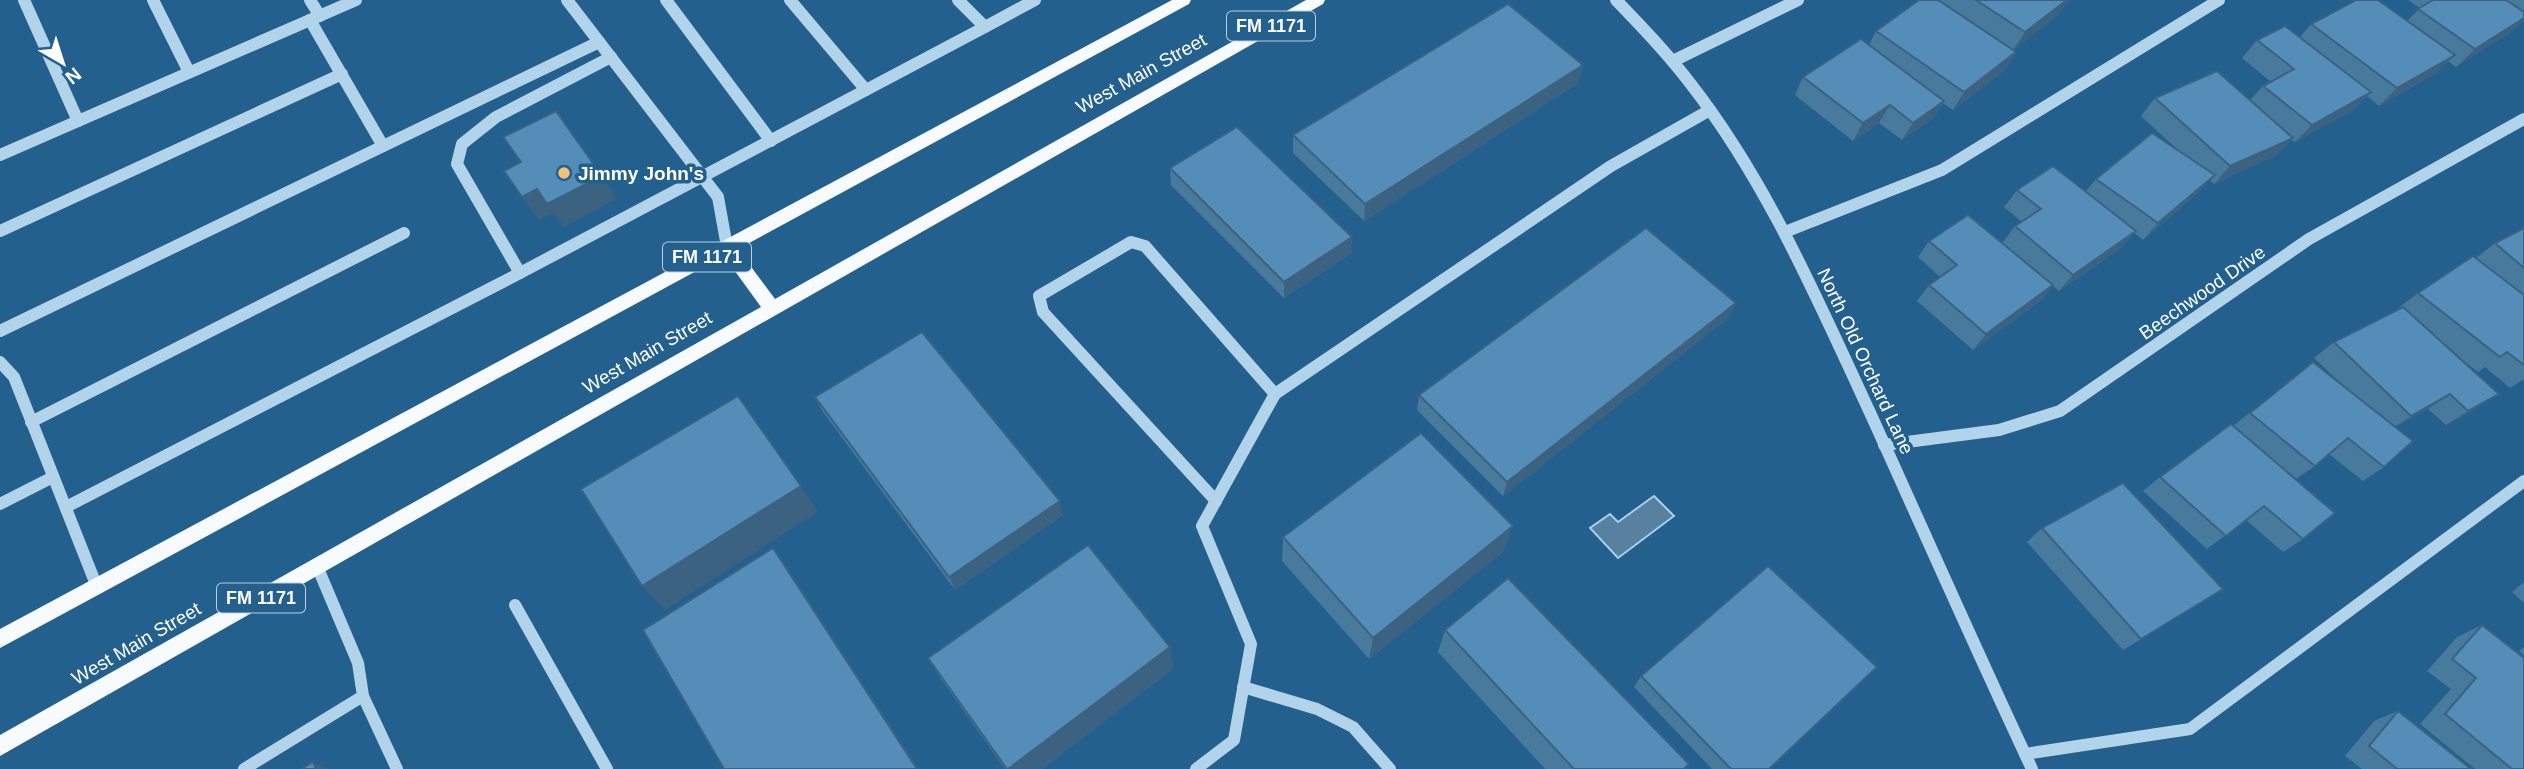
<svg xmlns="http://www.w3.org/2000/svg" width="2524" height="769" font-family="Helvetica,sans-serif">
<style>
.water{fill:#58819f;stroke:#a6d0ec;stroke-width:2}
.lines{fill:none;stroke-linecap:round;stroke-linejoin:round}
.minor{stroke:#b2d4eb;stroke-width:12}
.major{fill:#f7fbfe;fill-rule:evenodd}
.wall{fill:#487a9e}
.shaded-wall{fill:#3b6381}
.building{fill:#548eb8;stroke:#3b6381;stroke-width:2}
.poi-dot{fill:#f6bf75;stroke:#23608d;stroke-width:2.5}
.labels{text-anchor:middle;stroke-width:7;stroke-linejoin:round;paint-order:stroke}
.shield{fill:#23608d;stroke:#bdcfdd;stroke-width:2}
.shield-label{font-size:18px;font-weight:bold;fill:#fff}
.street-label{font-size:19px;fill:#fff;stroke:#23608d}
.poi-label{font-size:19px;font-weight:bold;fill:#fff;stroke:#23608d;text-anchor:start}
</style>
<rect width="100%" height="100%" fill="#23608d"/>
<polygon class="water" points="1654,496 1674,516 1618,558 1590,528 1610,514 1618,522"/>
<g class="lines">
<g class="minor">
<polyline points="24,0 78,121"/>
<polyline points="153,0 189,72"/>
<polyline points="310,0 320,16"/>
<polyline points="567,0 718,197 727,247"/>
<polyline points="666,0 771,141"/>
<polyline points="790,0 866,90"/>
<path d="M1616 0C1642 27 1667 53 1690 83 1768 183 1819 303 1872 417 1925 534 1977 652 2032 769"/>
<polyline points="310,20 383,146"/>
<polyline points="985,27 1035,0"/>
<polyline points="1675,60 1798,0"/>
<polyline points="0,155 356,0"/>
<polyline points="0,231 342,74"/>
<polyline points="1785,232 1942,170 2219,0"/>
<polyline points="520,273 457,164 462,144 496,117 611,57"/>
<polyline points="0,331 599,42"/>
<polyline points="0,362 14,377 97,587"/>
<polyline points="31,422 404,233"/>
<polyline points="1884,445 1999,430 2060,411 2309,239 2524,119"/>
<polyline points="1216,501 1043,312 1039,296 1131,242 1145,246 1275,394"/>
<polyline points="0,504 53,477"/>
<polyline points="66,507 520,273 985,27 958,0"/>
<polyline points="515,605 607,769"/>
<polyline points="1243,687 1317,709 1353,727 1390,769"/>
<polyline points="363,696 397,769"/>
<polyline points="2025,754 2190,729 2524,481"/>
<polyline points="244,769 363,696 358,663 317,566"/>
<polyline points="1196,769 1234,740 1251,644 1202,526 1275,394 1611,166 1710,110"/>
</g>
<polygon class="major" points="1172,0 1191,0 1189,4 738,249 775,299 1306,0 1325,0 1323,4 0,756 0,735 761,307 724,256 0,648 0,629"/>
</g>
<g class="wall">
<polygon points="1941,0 2069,0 2059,14 2013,50 2016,52 2005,70 1953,110 1943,103 1933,118 1902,140 1879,123 1853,141 1795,95 1803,77 1869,45 1876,31 1941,1"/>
<polygon points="2408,0 2524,0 2524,21 2523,21 2509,33 2456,67 2448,61 2436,73 2379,106 2367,96 2353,110 2295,142 2291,140 2276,155 2214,184 2210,180 2199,192 2143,240 2134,233 2121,248 2059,291 2053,286 2040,301 1973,350 1917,301 1929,285 1940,277 1918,257 1929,241 2002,243 2015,226 2022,222 2004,207 2017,190 2085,192 2096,179 2180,152 2141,116 2155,98 2250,100 2263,86 2271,82 2242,58 2257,40 2300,37 2311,24 2407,21 2420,8"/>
<polygon points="1583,65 1578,83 1364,221 1293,153 1293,135"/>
<polygon points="1170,168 1352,237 1351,253 1284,298 1171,185"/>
<polygon points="2524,228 2524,379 2510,388 2485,367 2478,372 2447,348 2476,409 2446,425 2428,409 2395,427 2384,467 2363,481 2329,454 2315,466 2296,479 2303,539 2283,552 2246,520 2207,549 2143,491 2160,477 2233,426 2313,362 2346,388 2314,358 2334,342 2399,309 2398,308 2418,293 2476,258 2495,243"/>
<polygon points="1728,318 1503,496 1417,410 1419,395"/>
<polygon points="815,397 1063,515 955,590 823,412"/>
<polygon points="2042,528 2204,601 2123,650 2027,542"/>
<polygon points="1283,537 1504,551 1369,659 1282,561"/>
<polygon points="2524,582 2524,603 2512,592"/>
<polygon points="2482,625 2524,769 2475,769 2420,724 2451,689 2427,671 2457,637"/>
<polygon points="1445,630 1684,769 1545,769 1438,652"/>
<polygon points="2524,647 2524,655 2519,651"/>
<polygon points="928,658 1174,668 1042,769 1005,769 941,679"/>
<polygon points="1641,676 1769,769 1712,769 1634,687"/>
<polygon points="2398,711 2471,769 2362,769 2345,756 2374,721"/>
</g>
<g class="shaded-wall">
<polygon points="2067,0 2069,0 2059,14 2013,50 2025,32"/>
<polygon points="2524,18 2524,20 2509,33 2456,67 2475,49"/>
<polygon points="2016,52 2005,70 1953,110 1964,92"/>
<polygon points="2455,55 2436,73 2379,106 2397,88"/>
<polygon points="1583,65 1578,83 1364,221 1365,204"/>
<polygon points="2371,92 2353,110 2295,142 2312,125"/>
<polygon points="1944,101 1933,118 1902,140 1913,123"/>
<polygon points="1890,105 1879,123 1853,141 1863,123"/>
<polygon points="2293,138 2276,155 2214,184 2230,166"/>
<polygon points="2215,175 2199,192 2143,240 2158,223"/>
<polygon points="602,176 617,199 564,227 553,213 539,220 522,197 537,189"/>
<polygon points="2136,231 2121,248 2059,291 2073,275"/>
<polygon points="1352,237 1351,253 1284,298 1284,282"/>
<polygon points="2053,285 2040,301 1973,350 1986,334"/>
<polygon points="1736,303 1728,318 1503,496 1507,482"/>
<polygon points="2450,394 2428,409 2389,430 2411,416"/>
<polygon points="2499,394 2476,409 2446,425 2468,411"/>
<polygon points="801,486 818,512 665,610 642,586"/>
<polygon points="1060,501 1063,515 955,590 949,577"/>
<polygon points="1513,526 1504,551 1369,659 1373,638"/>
<polygon points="773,548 791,573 919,769 917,769"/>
<polygon points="1170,647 1174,668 1042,769 1008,769"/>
<polygon points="313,762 329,769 316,769"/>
</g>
<g class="building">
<polygon points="1919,0 1938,0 2016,52 1964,92 1876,31"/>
<polygon points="1976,0 2067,0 2025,32"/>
<polygon points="2356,0 2378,0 2455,55 2397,88 2311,24"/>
<polygon points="2433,0 2506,0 2524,12 2524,18 2475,49 2418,9"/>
<polygon points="1508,4 1583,65 1365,204 1293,135"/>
<polygon points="2285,26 2371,92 2312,125 2263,86 2294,69 2257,40"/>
<polygon points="1861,39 1944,101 1913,123 1890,105 1863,123 1803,77"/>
<polygon points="2217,71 2293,138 2230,166 2155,98"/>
<polygon points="556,111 602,176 547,204 537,189 522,197 504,171 521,162 503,137"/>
<polygon points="1237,127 1352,237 1284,282 1170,168"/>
<polygon points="2152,133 2215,175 2158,223 2096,179"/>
<polygon points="2053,166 2136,231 2073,275 2015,226 2041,209 2017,190"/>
<polygon points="1968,215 2053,285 1986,334 1929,285 1957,265 1929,241"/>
<polygon points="1646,228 1736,303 1507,482 1419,395"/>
<polygon points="2524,228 2524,268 2495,243"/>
<polygon points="2473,256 2524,295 2524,365 2507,352 2500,357 2418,293"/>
<polygon points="2403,307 2499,394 2468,411 2450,394 2411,416 2334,342"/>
<polygon points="922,332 1060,501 949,577 815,397"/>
<polygon points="2313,362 2413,441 2384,467 2348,438 2315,466 2250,413"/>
<polygon points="738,396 801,486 642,586 581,489"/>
<polygon points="2231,424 2335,513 2303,539 2264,506 2226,536 2160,477"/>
<polygon points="1421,433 1513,526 1373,638 1283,537"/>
<polygon points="2123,483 2223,589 2141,639 2042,528"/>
<polygon points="1088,545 1170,647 1008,769 1007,769 928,658"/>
<polygon points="773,548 917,769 724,769 643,630"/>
<polygon points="1768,566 1877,667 1769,769 1731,769 1641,676"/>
<polygon points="1508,578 1689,764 1684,769 1574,769 1445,630"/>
<polygon points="2482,625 2524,658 2524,769 2512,769 2445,714 2476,678 2452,659"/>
<polygon points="2398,711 2471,769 2395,769 2396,768 2369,746"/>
<polygon points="313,762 316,769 301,769"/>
</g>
<circle class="poi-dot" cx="564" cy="173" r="7"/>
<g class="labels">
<g class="shield">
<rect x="1227" y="11.5" width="88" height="29" rx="5"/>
<rect x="663" y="242.5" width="88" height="29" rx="5"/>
<rect x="217" y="583.5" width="88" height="29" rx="5"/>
</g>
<g class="shield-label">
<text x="1271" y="32">FM 1171</text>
<text x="707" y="263">FM 1171</text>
<text x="261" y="604">FM 1171</text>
</g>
<g class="street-label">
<text transform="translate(1141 73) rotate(-29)" y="7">West Main Street</text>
<text transform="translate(2202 292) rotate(-35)" y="7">Beechwood Drive</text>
<text transform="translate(647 352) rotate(-30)" y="7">West Main Street</text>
<text transform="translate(1866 361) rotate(65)" y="7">North Old Orchard Lane</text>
<text transform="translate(136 643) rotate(-30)" y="7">West Main Street</text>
</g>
<g class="poi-label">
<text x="578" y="180">Jimmy John's</text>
</g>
</g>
<g transform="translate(63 63) rotate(141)" stroke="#23608d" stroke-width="5" paint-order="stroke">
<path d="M0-5L12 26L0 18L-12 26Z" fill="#ffffff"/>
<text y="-10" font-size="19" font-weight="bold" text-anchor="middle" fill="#ffffff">N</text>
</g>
</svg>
